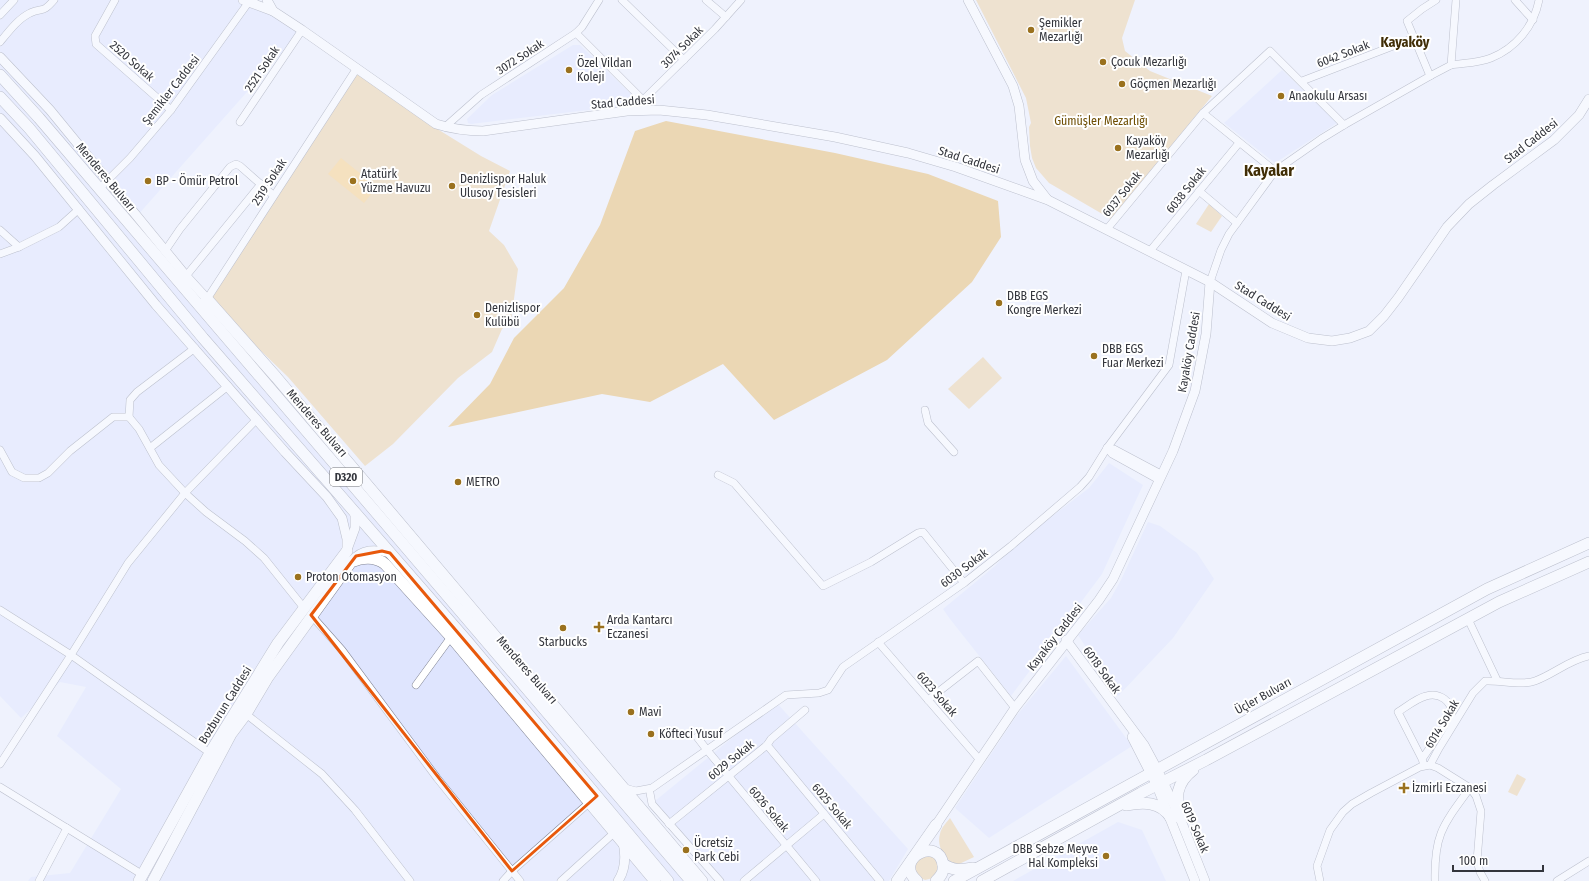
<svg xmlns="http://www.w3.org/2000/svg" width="1589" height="881" font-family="'Fira Sans Condensed',sans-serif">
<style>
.built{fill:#dfe5fe}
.green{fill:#edce9a}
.forest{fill:#e6b55b}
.water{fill:#fdcc73}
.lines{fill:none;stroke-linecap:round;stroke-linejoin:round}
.street-casing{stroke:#808494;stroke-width:8}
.secondary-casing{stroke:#808494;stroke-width:10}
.primary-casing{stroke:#808494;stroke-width:12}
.street{stroke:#fff;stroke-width:7}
.secondary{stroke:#fff;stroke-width:9}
.primary{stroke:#fff;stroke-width:11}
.marked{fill:none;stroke:#e8590c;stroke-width:3;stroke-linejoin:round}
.poi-dot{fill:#9a711e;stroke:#fff;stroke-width:1.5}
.labels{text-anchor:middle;stroke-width:4;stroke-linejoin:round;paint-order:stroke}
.shield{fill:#fff;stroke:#707276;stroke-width:1}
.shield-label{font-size:11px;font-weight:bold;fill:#33353c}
.poi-label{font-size:12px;fill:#33353c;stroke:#fff;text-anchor:start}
.street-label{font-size:12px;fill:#33353c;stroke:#fff}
.park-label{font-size:12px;fill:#6e4e03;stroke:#fff}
.quarter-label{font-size:14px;font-weight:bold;fill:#412e06;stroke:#fff}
.district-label{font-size:16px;font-weight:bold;fill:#412e06;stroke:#fff}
</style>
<rect width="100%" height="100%" fill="#eff2fd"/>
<g class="built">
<polygon points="0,0 241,0 302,30 129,225 697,881 28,881 31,877 70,873 121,789 57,736 86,687 60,682 21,718 0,696"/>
<polygon points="573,45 580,45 633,96 633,102 630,105 471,124 468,123 467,119 492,95"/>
<polygon points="1282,70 1337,123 1275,163 1224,123"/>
<polygon points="1109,463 1143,485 1102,574 1011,696 950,619 943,609 995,566 1016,544 1089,488"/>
<polygon points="1148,522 1160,526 1197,553 1214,579 1173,638 1118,696 1078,635 1111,598 1121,580"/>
<polygon points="1066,656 1132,746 989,838 955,808 1017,715"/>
<polygon points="776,702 908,849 889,881 722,881 655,801"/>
<polygon points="1118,822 1142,830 1166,881 1013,881"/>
</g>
<g class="green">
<polygon points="976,0 1135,0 1122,38 1125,51 1150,71 1212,96 1111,219 1049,183 1036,168 1032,158 1030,146 1029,127 1031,123 1026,98"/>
<polygon points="357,68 439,130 481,156 510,171 489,231 504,245 518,269 511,321 502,329 492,352 458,378 393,444 365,466 288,377 207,299"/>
<polygon points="1209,204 1222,216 1211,232 1196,224"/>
<polygon points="983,357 1002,378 969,409 948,389"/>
<polygon points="1517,774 1526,779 1517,796 1508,792"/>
<path d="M950 818 974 857 957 865C946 861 936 847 940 834 941 828 946 823 950 818Z"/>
<polygon points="923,855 934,857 939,868 933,878 925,880 917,876 914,864"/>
</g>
<polygon class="forest" points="666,121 835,153 928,174 998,201 1001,237 972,282 887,360 774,420 723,364 650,402 602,394 448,427 490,384 514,338 564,288 600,225 635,131"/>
<polygon class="water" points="341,158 377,187 364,203 328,174"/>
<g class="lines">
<g class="street-casing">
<g id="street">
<polyline points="115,0 95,36 96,44 171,110"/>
<polyline points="622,0 684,60"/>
<polyline points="706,0 726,17"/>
<polyline points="1515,0 1533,20"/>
<polyline points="0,15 14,0"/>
<polyline points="576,33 643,100"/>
<path d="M0 42C9 31 18 19 30 13 43 7 42 14 54 0"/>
<path d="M1451 65C1464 63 1479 63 1491 58 1516 48 1534 26 1539 0"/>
<polyline points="1430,76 1407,21 1422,9 1436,0"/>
<polyline points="1302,81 1414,38"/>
<polyline points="645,110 643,100 715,29 741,0"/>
<polyline points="1203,113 1275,171"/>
<polyline points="240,122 302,30"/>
<polyline points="445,127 481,95 576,33 582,27 599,0"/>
<polyline points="99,189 130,158 171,110 248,3 254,0"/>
<polyline points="1199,191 1237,223"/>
<polyline points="1107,229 1203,113 1270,51 1344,125"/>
<polyline points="0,230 19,247"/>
<polyline points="165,251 180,229 230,167 236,164 240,166 273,195"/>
<polyline points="1150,251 1239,143"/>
<polyline points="0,254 19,247 59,227 79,209"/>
<polyline points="186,276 261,184"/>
<polyline points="1210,282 1221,250 1229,234 1275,171 1321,139 1344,125 1430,76 1451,65 1456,0"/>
<polyline points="203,302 207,299 357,68"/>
<polyline points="925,410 928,423 954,452"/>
<polyline points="129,417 130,400 137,392 195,348"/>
<polyline points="150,448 228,386"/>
<polyline points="1107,448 1114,449 1161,474"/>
<polyline points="1107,448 1112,454 1159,480"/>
<polyline points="0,450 12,472 24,478 39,478 48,473 70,451 113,417 129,417 139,429 159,465 185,493 206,512 245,541 264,558 304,608"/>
<polyline points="718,475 734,483 823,586 871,562 918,533 923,532 964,583"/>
<polyline points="0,610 71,655 0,764"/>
<polyline points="311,615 342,650 437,778 520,881"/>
<polyline points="1468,619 1497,680"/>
<polyline points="878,642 979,759"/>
<polyline points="416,685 451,637"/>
<polyline points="928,700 978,661 1015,708"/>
<polyline points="246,714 322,774 355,810 410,881"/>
<polyline points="703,733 697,737 707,750 816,881"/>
<polyline points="767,745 880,881"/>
<polyline points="210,753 71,655 128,563 185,493 257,419"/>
<path d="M1422 759 1452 716C1453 701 1439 692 1426 696 1417 698 1406 707 1398 712L1422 759 1424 765"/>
<polyline points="1430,765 1438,768 1470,788 1476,796 1481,811 1477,861 1480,872 1485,881"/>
<polyline points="0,787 143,875"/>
<polyline points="625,788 636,791 652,788 786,695 819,693 828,690 843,667 964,583 1011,546 1080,487 1089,477 1107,448 1169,365 1186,270"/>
<polyline points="650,793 652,804 720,881"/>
<polyline points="669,824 767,745 771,739 805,710"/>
<polyline points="39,881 67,828"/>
<polyline points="503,881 512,871 590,802"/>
<polyline points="561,881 615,832"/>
<polyline points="744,881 824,814"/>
<path d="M1320 881 1317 866 1330 830 1343 812 1352 804 1371 793 1420 767 1430 765 1438 750 1473 693 1485 681C1500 680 1522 686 1535 681 1554 674 1569 660 1589 656"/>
<path d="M1435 881C1434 834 1443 825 1470 788"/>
<polyline points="1557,881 1589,861"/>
</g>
</g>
<g class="secondary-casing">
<g id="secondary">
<path d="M243 0 273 11 302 30 436 124C452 129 466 131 483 131L627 111 659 110 707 115 835 137 908 153 956 167 1048 200 1210 282 1272 323 1308 338 1332 341 1350 338 1369 331 1384 316 1398 298 1447 227 1469 204 1493 185 1554 140 1579 115 1589 99"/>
<polyline points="267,0 273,11"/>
<polyline points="968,0 1013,86 1019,106 1025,160 1033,181 1047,199"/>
<polyline points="0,57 50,110 186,276 207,299"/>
<polyline points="0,118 35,156 156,305 285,452 327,497 342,518 347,539 347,551"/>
<polyline points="348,547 355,528 355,513"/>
<path d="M352 561C362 549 375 549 390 553"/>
<polyline points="1066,640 1144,745 1157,769 1180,818 1205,881"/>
<polyline points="1132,737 1157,786 1195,881"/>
<polyline points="936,825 1015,708 1099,600 1113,579 1173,451 1195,391 1206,334 1210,282"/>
<path d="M618 881C626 869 626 856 623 842"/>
</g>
</g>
<g class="primary-casing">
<g id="primary">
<polyline points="0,75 39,118 691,881"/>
<polyline points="0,97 29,128 203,338 467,641 668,881"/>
<polyline points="207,299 276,377 702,881"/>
<path d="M1126 805C1143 802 1161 801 1171 818"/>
<path d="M1180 818C1175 798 1176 783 1193 770"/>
<path d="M943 864C953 871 962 870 973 868"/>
<polyline points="139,881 210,753 278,643 347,551"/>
<path d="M153 881 231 734 246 714 268 677 351 562C363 557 375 556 385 564L451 637 655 881"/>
<polyline points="897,881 936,825"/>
<path d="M917 881C892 859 939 835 943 865 944 872 941 876 936 881"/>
<polyline points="954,881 1487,589 1589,543"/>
<polyline points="982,881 1141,793 1206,760 1499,602 1589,562"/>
</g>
</g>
<use href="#street" class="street"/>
<use href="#secondary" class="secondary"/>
<use href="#primary" class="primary"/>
</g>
<path d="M0 0H1589V881H0ZM382 551 390 553 597 796 512 871 311 615 356 556Z" fill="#eff2fd" fill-opacity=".55" fill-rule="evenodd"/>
<path class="marked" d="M382 551 390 553 597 796 512 871 311 615 356 556Z"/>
<g class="poi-dot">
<circle cx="1031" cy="30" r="4"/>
<circle cx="1103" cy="62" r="4"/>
<circle cx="569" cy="70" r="4"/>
<circle cx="1122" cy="84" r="4"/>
<circle cx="1281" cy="96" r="4"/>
<circle cx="1118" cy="148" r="4"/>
<circle cx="148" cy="181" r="4"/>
<circle cx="353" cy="181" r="4"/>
<circle cx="452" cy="186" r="4"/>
<circle cx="999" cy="303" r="4"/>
<circle cx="477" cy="315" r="4"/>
<circle cx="1094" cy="356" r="4"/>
<circle cx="458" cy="482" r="4"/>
<circle cx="298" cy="577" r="4"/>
<path d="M597 621h4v4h4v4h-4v4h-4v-4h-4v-4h4z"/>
<circle cx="563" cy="628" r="4"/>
<circle cx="631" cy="712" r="4"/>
<circle cx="651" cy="734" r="4"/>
<path d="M1402 782h4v4h4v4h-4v4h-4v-4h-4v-4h4z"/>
<circle cx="686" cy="850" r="4"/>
<circle cx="1106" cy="856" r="4"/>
</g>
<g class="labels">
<rect class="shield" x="330" y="468" width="32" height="18" rx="3"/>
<g class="shield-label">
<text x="346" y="481">D320</text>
</g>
<g class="poi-label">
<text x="1039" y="27">Şemikler<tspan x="1039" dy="14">Mezarlığı</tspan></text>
<text x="1111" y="66">Çocuk Mezarlığı</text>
<text x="577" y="67">Özel Vildan<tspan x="577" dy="14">Koleji</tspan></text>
<text x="1130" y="88">Göçmen Mezarlığı</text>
<text x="1289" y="100">Anaokulu Arsası</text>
<text x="1126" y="145">Kayaköy<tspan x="1126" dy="14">Mezarlığı</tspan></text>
<text x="361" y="178">Atatürk<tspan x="361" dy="14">Yüzme Havuzu</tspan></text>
<text x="460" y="183">Denizlispor Haluk<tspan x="460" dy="14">Ulusoy Tesisleri</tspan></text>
<text x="156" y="185">BP - Ömür Petrol</text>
<text x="1007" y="300">DBB EGS<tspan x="1007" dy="14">Kongre Merkezi</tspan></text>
<text x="485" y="312">Denizlispor<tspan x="485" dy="14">Kulübü</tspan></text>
<text x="1102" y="353">DBB EGS<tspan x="1102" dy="14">Fuar Merkezi</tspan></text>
<text x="466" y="486">METRO</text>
<text x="306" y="581">Proton Otomasyon</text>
<text x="607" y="624">Arda Kantarcı<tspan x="607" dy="14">Eczanesi</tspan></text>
<text x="563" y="646" text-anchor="middle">Starbucks</text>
<text x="639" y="716">Mavi</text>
<text x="659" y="738">Köfteci Yusuf</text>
<text x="1412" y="792">İzmirli Eczanesi</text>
<text x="694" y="847">Ücretsiz<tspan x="694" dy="14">Park Cebi</tspan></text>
<text x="1098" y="853" text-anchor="end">DBB Sebze Meyve<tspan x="1098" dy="14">Hal Kompleksi</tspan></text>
</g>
<g class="street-label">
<text transform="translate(682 47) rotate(-45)" y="4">3074 Sokak</text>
<text transform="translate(1343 54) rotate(-21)" y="4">6042 Sokak</text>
<text transform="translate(520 57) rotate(-33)" y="4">3072 Sokak</text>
<text transform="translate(132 61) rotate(41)" y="4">2520 Sokak</text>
<text transform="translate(262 69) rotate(-56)" y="4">2521 Sokak</text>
<text transform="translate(171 90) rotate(-52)" y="4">Şemikler Caddesi</text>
<text transform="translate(623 102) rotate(-5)" y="4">Stad Caddesi</text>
<text transform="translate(1531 141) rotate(-38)" y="4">Stad Caddesi</text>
<text transform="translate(969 160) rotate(18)" y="4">Stad Caddesi</text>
<text transform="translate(106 177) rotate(50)" y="4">Menderes Bulvarı</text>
<text transform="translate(269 182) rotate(-57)" y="4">2519 Sokak</text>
<text transform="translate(1186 190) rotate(-51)" y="4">6038 Sokak</text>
<text transform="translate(1122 194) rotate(-51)" y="4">6037 Sokak</text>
<text transform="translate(1263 301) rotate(32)" y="4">Stad Caddesi</text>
<text transform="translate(1189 352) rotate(-80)" y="4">Kayaköy Caddesi</text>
<text transform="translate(317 423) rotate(49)" y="4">Menderes Bulvarı</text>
<text transform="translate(964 568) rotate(-37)" y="4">6030 Sokak</text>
<text transform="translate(1055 637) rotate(-52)" y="4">Kayaköy Caddesi</text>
<text transform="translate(527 670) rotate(49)" y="4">Menderes Bulvarı</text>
<text transform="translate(1102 670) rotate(54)" y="4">6018 Sokak</text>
<text transform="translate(937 694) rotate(49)" y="4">6023 Sokak</text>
<text transform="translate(1263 696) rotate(-29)" y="4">Üçler Bulvarı</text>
<text transform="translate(225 705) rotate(-58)" y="4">Bozburun Caddesi</text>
<text transform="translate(1442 724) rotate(-59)" y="4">6014 Sokak</text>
<text transform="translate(731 760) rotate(-39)" y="4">6029 Sokak</text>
<text transform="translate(832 806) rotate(50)" y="4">6025 Sokak</text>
<text transform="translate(769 809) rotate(50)" y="4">6026 Sokak</text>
<text transform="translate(1195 827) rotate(67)" y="4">6019 Sokak</text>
</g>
<g class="park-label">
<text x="1101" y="125">Gümüşler Mezarlığı</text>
</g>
<g class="quarter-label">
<text x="1405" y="47">Kayaköy</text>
</g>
<g class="district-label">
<text x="1269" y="176">Kayalar</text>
</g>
</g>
<path d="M1453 865v6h90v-6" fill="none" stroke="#33353c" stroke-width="2"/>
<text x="1459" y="865" font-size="12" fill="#33353c" stroke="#ffffff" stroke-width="3" paint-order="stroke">100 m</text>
</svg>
